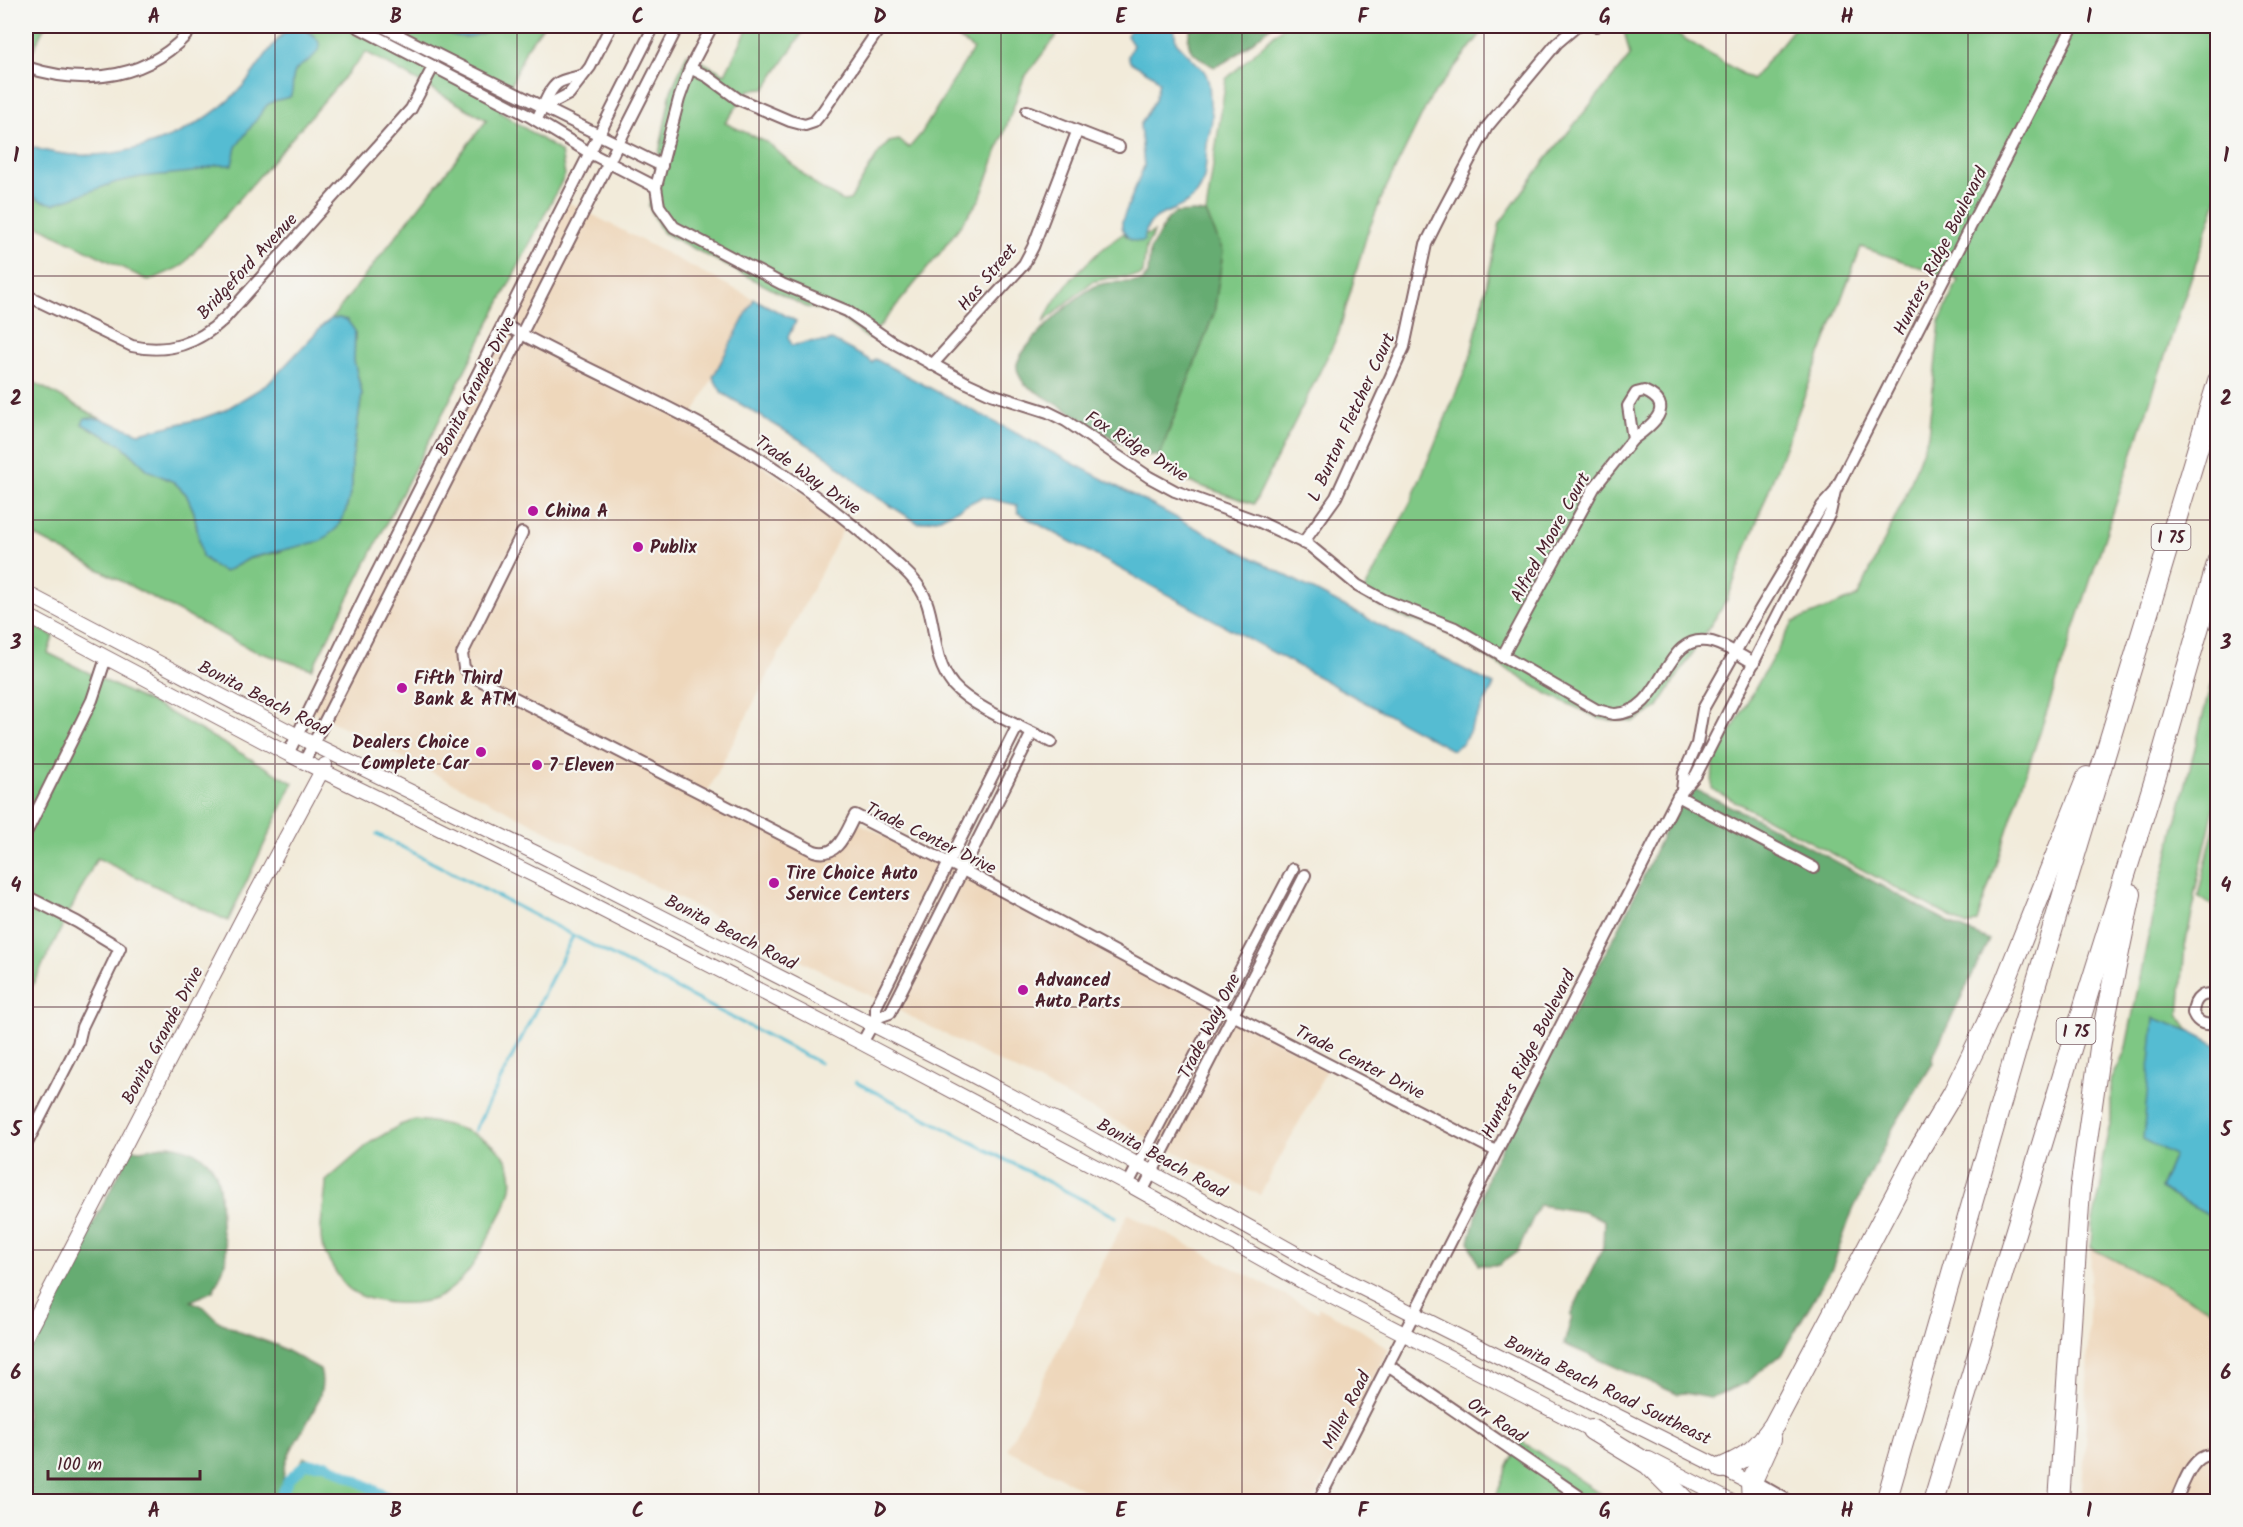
<svg xmlns="http://www.w3.org/2000/svg" width="2243" height="1527" font-family="Kalam,sans-serif">
<style>
.built{fill:#eed7bb}
.green{fill:#7ec784;stroke:#647358;stroke-width:1.5}
.forest{fill:#66ac72;stroke:#58664e;stroke-width:1.5}
.water{fill:#55bcd2;stroke:#506e7e;stroke-width:1.5}
.lines{fill:none;stroke-linecap:round;stroke-linejoin:round}
.stream{stroke:#55bcd2;stroke-width:3}
.canal{stroke:#55bcd2;stroke-width:10}
.minor-casing{stroke:#856668;stroke-width:14}
.tertiary-casing{stroke:#856668;stroke-width:16}
.primary-casing{stroke:#856668;stroke-width:20}
.motorway-casing{stroke:#856668;stroke-width:22}
.minor{stroke:#fff;stroke-width:10}
.tertiary{stroke:#fff;stroke-width:14}
.primary{stroke:#fff;stroke-width:16}
.motorway{stroke:#fff;stroke-width:20}
.grid{fill:none;stroke:#4a1f2b;stroke-width:1.5;stroke-opacity:0.55}
.poi-dot{fill:#b5179e;stroke:#f6f6f2;stroke-width:2}
.labels{text-anchor:middle;stroke-width:4.5;stroke-linejoin:round;paint-order:stroke}
.shield{fill:#f6f6f2;stroke:#7e6067;stroke-width:1.5}
.shield-label{font-size:16px;font-weight:bold;fill:#4a1f2b}
.street-label{font-size:18px;fill:#4a1f2b;stroke:#f6f6f2}
.poi-label{font-size:18px;font-weight:bold;fill:#4a1f2b;stroke:#f6f6f2;text-anchor:start}
.neatline{fill:none;stroke:#4a1f2b;stroke-width:2}
.grid-label{font-size:20px;text-anchor:middle;font-weight:bold;fill:#4a1f2b}
</style>
<rect width="100%" height="100%" fill="#f6f6f2"/>
<filter id="ink" filterUnits="userSpaceOnUse"><feTurbulence type="fractalNoise" baseFrequency=".0167" numOctaves="2"/><feDisplacementMap in="SourceGraphic" scale="12" xChannelSelector="R" yChannelSelector="G"/><feConvolveMatrix kernelMatrix="1 2 1 2 8 2 1 2 1" color-interpolation-filters="sRGB"/></filter>
<filter id="wash" filterUnits="userSpaceOnUse"><feTurbulence type="fractalNoise" baseFrequency=".008" numOctaves="4" result="noise"/><feDisplacementMap in="SourceGraphic" scale="24" xChannelSelector="R" yChannelSelector="G"/><feGaussianBlur stdDeviation="1.35" result="paint"/><feColorMatrix in="noise" values="0 0 0 0 0 0 0 0 0 0 0 0 0 0 0 0 0 1.4 0 .05"/><feComposite in="paint" operator="in"/></filter>
<g filter="url(#wash)">
<rect width="100%" height="100%" fill="#f2ebda"/>
<g class="built">
<polygon points="568,202 754,299 691,419 847,522 706,795 796,839 825,850 846,830 861,824 959,871 1328,1068 1260,1195 310,710"/>
<polygon points="1128,1214 1318,1312 1318,1307 1361,1330 1389,1349 1313,1501 1104,1501 1007,1449"/>
<polygon points="2091,1248 2217,1313 2218,1501 2081,1502 2085,1445"/>
</g>
<g class="green">
<polygon points="26,26 45,26 30,56 26,54"/>
<path d="M289 26H543L526 49 500 112 561 152 565 175 312 669 252 650 26 531V378L101 419 92 418 82 424 122 445 148 470 174 482 186 494 194 512 202 556 215 567 225 572 250 558 279 552 337 528 346 510 352 486V460L362 394 354 361 355 331 339 318 331 319 487 120 366 52 182 266 149 281 26 220V145C91 170 172 148 225 104 245 87 260 65 275 43 279 37 286 32 289 26Z"/>
<polygon points="749,26 807,26 765,89 749,90 725,123 768,143 817,186 843,201 850,200 878,154 889,142 899,140 909,148 921,134 973,49 941,26 1064,26 1024,78 980,199 940,253 869,339 834,313 806,307 662,232 649,206 671,91 687,54 725,74"/>
<polygon points="1284,26 1487,26 1430,99 1384,192 1367,234 1338,335 1254,504 1171,476 1159,457 1214,313 1223,251 1206,213 1226,79"/>
<polygon points="1623,26 1664,26 1752,80 1796,26 2217,26 2217,200 1977,921 1967,926 1712,789 1713,763 1793,622 1858,596 1906,495 1928,435 1940,321 1958,280 1861,247 1727,600 1657,708 1633,722 1600,719 1546,693 1438,628 1399,616 1361,597 1411,501 1470,359 1500,223 1543,163 1630,56"/>
<path d="M1154 232 1146 248 1143 273 1140 276 1109 278 1092 282 1044 322C1055 290 1097 251 1124 233L1126 236 1146 235Z"/>
<polygon points="26,622 53,636 48,653 167,711 293,783 228,921 97,858 32,986 26,983"/>
<polygon points="2217,660 2217,795 2194,896 2195,900 2185,946 2179,1016 2190,1031 2154,1019 2174,1155 2160,1189 2217,1220 2217,1313 2091,1248 2092,1225 2102,1182 2102,1161 2111,1119 2111,1081 2125,1052 2152,918"/>
<polygon points="2217,815 2217,909 2198,896"/>
<path d="M415 1120C451 1123 519 1139 511 1188 508 1205 498 1219 490 1234 478 1258 467 1279 444 1294 422 1309 367 1305 348 1288 340 1281 325 1255 322 1245 318 1223 326 1202 326 1181L371 1142 400 1125Z"/>
<polygon points="1521,1441 1603,1495 1608,1501 1500,1502 1496,1496 1508,1466"/>
<polygon points="304,1457 392,1501 281,1501"/>
</g>
<g class="forest">
<path d="M1192 26H1272C1254 39 1235 60 1214 67 1196 56 1181 49 1192 26Z"/>
<path d="M1193 212 1206 213 1223 251 1214 313 1159 456 1146 455 1120 442 1025 385C1021 379 1016 372 1017 364 1022 345 1074 298 1092 288 1106 279 1126 284 1142 281L1148 274 1150 250 1167 220 1175 213Z"/>
<polygon points="1688,786 1761,821 1956,926 1989,940 1932,1058 1933,1063 1894,1126 1852,1212 1832,1268 1781,1355 1746,1383 1710,1398 1685,1393 1677,1394 1564,1344 1572,1317 1570,1316 1603,1247 1604,1220 1584,1212 1539,1205 1518,1251 1499,1265 1478,1265 1469,1241 1489,1171 1620,926 1672,815"/>
<path d="M169 1145C222 1153 220 1180 221 1225 221 1232 223 1237 225 1243 229 1262 221 1275 213 1291L191 1301 205 1308 218 1321 240 1332 276 1345 320 1369C330 1400 298 1431 287 1459 282 1471 283 1488 281 1501H26V1347L41 1317 44 1318 132 1149 140 1150Z"/>
</g>
<g class="water">
<path d="M295 26C313 32 332 44 308 61 304 64 299 66 296 70 290 79 295 89 290 97L274 101 267 105 236 147 232 165H217L192 172 141 177 117 182 54 204 41 201 26 193V145C97 172 191 143 242 87 255 73 279 30 295 26Z"/>
<path d="M435 26H500C476 37 459 44 435 26Z"/>
<path d="M1131 26H1174L1176 42 1205 72C1211 85 1209 90 1210 104 1210 108 1213 113 1212 117 1212 127 1208 136 1207 145 1205 164 1208 183 1193 198 1175 216 1147 208 1144 241 1131 244 1121 234 1122 221L1144 166 1140 125 1155 100 1159 82 1153 75 1130 62 1128 56 1133 45 1127 36Z"/>
<path d="M754 299 796 321 788 337 792 345C798 345 801 344 807 342 816 340 823 344 832 340L868 359 872 363 875 359 1494 685 1463 743 1452 750 1018 513 1017 505 982 497 940 518 918 523 864 489 827 456 722 393 713 377Z"/>
<polygon points="339,318 347,320 355,331 354,361 362,394 352,460 352,486 346,510 337,528 321,541 250,558 225,572 215,567 202,556 194,512 186,494 174,482 148,470 122,445 82,424 85,418 101,419 139,433 200,419 225,410 268,384 323,325 331,319"/>
<polygon points="2154,1018 2190,1031 2217,1045 2217,1220 2160,1189 2174,1155 2143,1139"/>
</g>
<g class="lines">
<g class="stream">
<polyline points="377,834 820,1063"/>
<polyline points="856,1082 1116,1217"/>
<polyline points="475,1130 573,936"/>
</g>
<polyline class="canal" points="278,1502 289,1479 306,1464 326,1464 397,1502"/>
</g>
</g>
<g filter="url(#ink)">
<g class="lines">
<g class="minor-casing">
<g id="minor">
<polyline points="356,26 529,116 590,153 656,187"/>
<path d="M381 26C474 74 568 119 662 166"/>
<path d="M712 26 690 68 679 99 656 187 659 206 674 227 782 284 847 311 892 342 967 383 991 394 1048 412 1066 421 1149 477 1175 491 1260 522 1310 546 1357 585 1384 600 1455 628 1597 710C1603 711 1610 714 1615 714 1666 713 1662 629 1712 642 1727 646 1741 656 1754 663"/>
<polyline points="1595,26 1596,26"/>
<path d="M26 67C87 87 152 79 194 26"/>
<polyline points="690,68 708,77 738,99 790,121 805,125 814,122 823,111 881,26"/>
<polyline points="544,107 569,94 590,67 611,26"/>
<polyline points="1027,111 1119,147"/>
<path d="M536 120C543 110 547 91 558 83 563 79 574 78 580 76"/>
<path d="M26 295 132 346C168 354 197 344 224 319L411 109 433 67"/>
<path d="M503 324C594 375 693 413 780 472 820 498 859 529 894 561 907 572 920 584 926 600 937 629 932 659 953 685 972 707 1024 728 1051 742"/>
<polyline points="932,365 1024,264 1033,247 1077,132"/>
<path d="M1644 391C1678 406 1651 426 1633 439L1628 406 1636 393Z"/>
<path d="M522 533 462 654 464 668 474 677 814 851C838 859 846 832 855 815L963 870 1233 1015 1496 1151"/>
<polyline points="1303,543 1336,497 1404,347 1426,244 1442,212 1487,127 1557,43 1577,26"/>
<polyline points="1502,657 1594,488 1633,439"/>
<polyline points="288,754 365,596 654,26"/>
<polyline points="304,762 678,26"/>
<polyline points="1682,790 1684,773 1697,744 1703,709 1746,633 1822,506 1833,494"/>
<polyline points="1678,796 1814,868"/>
<polyline points="26,833 92,700 106,658"/>
<polyline points="26,896 77,922 120,948 82,1027 78,1044 26,1145"/>
<path d="M2218 997C2203 990 2194 998 2193 1013 2198 1025 2206 1025 2218 1024"/>
<polyline points="876,1018 890,1013 1032,733"/>
<polyline points="862,1043 876,1018 876,1007 1018,725"/>
<polyline points="1128,1184 1293,869"/>
<polyline points="1142,1192 1305,875"/>
<polyline points="1388,1365 1588,1502"/>
<polyline points="1318,1502 1678,796 1696,775 1830,513 1835,491 2073,26"/>
<path d="M2175 1502C2183 1486 2191 1456 2210 1455"/>
</g>
</g>
<g class="tertiary-casing">
<g id="tertiary">
<polyline points="26,593 313,744 540,855 972,1075 1079,1132 1320,1267 1751,1483"/>
<polyline points="26,615 288,754 548,882 862,1043 1128,1184 1305,1283 1599,1434"/>
<polyline points="26,1336 246,912 325,765"/>
<polyline points="1649,1459 1732,1502"/>
</g>
</g>
<g class="primary-casing">
<polyline id="primary" points="1751,1483 1785,1502"/>
</g>
<g class="motorway-casing">
<g id="motorway">
<polyline points="1592,1430 1648,1464 1686,1502"/>
<path d="M1722 1468C1748 1457 1758 1448 1774 1425L1919 1150 1953 1093 1979 1040 2002 990 2087 777"/>
<polyline points="1752,1502 1751,1483 1771,1439"/>
<polyline points="1753,1502 1774,1502"/>
<polyline points="1886,1502 2022,1030 2218,381"/>
<polyline points="1933,1502 2089,990 2156,776 2218,560"/>
<polyline points="2059,1502 2080,1190 2102,1034 2131,894"/>
</g>
</g>
<use href="#minor" class="minor"/>
<use href="#tertiary" class="tertiary"/>
<use href="#primary" class="primary"/>
<use href="#motorway" class="motorway"/>
</g>
</g>
<path class="grid" d="M275 26V1502M517 26V1502M759 26V1502M1001 26V1502M1242 26V1502M1484 26V1502M1726 26V1502M1968 26V1502M26 276H2218M26 520H2218M26 764H2218M26 1007H2218M26 1250H2218"/>
<g class="poi-dot">
<circle cx="533" cy="511" r="6"/>
<circle cx="638" cy="547" r="6"/>
<circle cx="402" cy="688" r="6"/>
<circle cx="481" cy="752" r="6"/>
<circle cx="537" cy="765" r="6"/>
<circle cx="774" cy="883" r="6"/>
<circle cx="1023" cy="990" r="6"/>
</g>
<g class="labels">
<g class="shield">
<rect x="2151.5" y="524" width="39" height="26" rx="4.5"/>
<rect x="2056.5" y="1018" width="39" height="26" rx="4.5"/>
</g>
<g class="shield-label">
<text x="2171" y="543">I 75</text>
<text x="2076" y="1037">I 75</text>
</g>
<g class="street-label">
<text transform="translate(1940 251) rotate(-63)" y="6">Hunters Ridge Boulevard</text>
<text transform="translate(247 266) rotate(-47)" y="6">Bridgeford Avenue</text>
<text transform="translate(987 277) rotate(-50)" y="6">Has Street</text>
<text transform="translate(475 386) rotate(-63)" y="6">Bonita Grande Drive</text>
<text transform="translate(1351 417) rotate(-65)" y="6">L Burton Fletcher Court</text>
<text transform="translate(1137 446) rotate(32)" y="6">Fox Ridge Drive</text>
<text transform="translate(808 475) rotate(35)" y="6">Trade Way Drive</text>
<text transform="translate(1550 537) rotate(-61)" y="6">Alfred Moore Court</text>
<text transform="translate(264 698) rotate(27)" y="6">Bonita Beach Road</text>
<text transform="translate(931 838) rotate(26)" y="6">Trade Center Drive</text>
<text transform="translate(731 932) rotate(27)" y="6">Bonita Beach Road</text>
<text transform="translate(1209 1026) rotate(-63)" y="6">Trade Way One</text>
<text transform="translate(162 1035) rotate(-62)" y="6">Bonita Grande Drive</text>
<text transform="translate(1528 1054) rotate(-63)" y="6">Hunters Ridge Boulevard</text>
<text transform="translate(1360 1062) rotate(27)" y="6">Trade Center Drive</text>
<text transform="translate(1162 1158) rotate(29)" y="6">Bonita Beach Road</text>
<text transform="translate(1608 1390) rotate(26)" y="6">Bonita Beach Road Southeast</text>
<text transform="translate(1346 1410) rotate(-63)" y="6">Miller Road</text>
<text transform="translate(1497 1420) rotate(34)" y="6">Orr Road</text>
</g>
<g class="poi-label">
<text x="545" y="517">China A</text>
<text x="650" y="553">Publix</text>
<text x="414" y="684">Fifth Third<tspan x="414" dy="21">Bank &amp; ATM</tspan></text>
<text x="469" y="748" text-anchor="end">Dealers Choice<tspan x="469" dy="21">Complete Car</tspan></text>
<text x="549" y="771">7 Eleven</text>
<text x="786" y="879">Tire Choice Auto<tspan x="786" dy="21">Service Centers</tspan></text>
<text x="1035" y="986">Advanced<tspan x="1035" dy="21">Auto Parts</tspan></text>
</g>
</g>
<rect width="2243" height="1527" fill="none" stroke="#f6f6f2" stroke-width="66"/>
<path d="M48 1470v9h152v-9" fill="none" stroke="#4a1f2b" stroke-width="3"/>
<text x="57" y="1470" font-size="18" fill="#4a1f2b" stroke="#f6f6f2" stroke-width="4.5" paint-order="stroke">100 m</text>
<rect x="33" y="33" width="2177" height="1461" class="neatline"/>
<g class="grid-label">
<text x="154" y="23">A</text>
<text x="396" y="23">B</text>
<text x="638" y="23">C</text>
<text x="880" y="23">D</text>
<text x="1121" y="23">E</text>
<text x="1363" y="23">F</text>
<text x="1605" y="23">G</text>
<text x="1847" y="23">H</text>
<text x="2089" y="23">I</text>
<text x="16" y="162">1</text>
<text x="2226" y="162">1</text>
<text x="16" y="405">2</text>
<text x="2226" y="405">2</text>
<text x="16" y="649">3</text>
<text x="2226" y="649">3</text>
<text x="16" y="892">4</text>
<text x="2226" y="892">4</text>
<text x="16" y="1136">5</text>
<text x="2226" y="1136">5</text>
<text x="16" y="1379">6</text>
<text x="2226" y="1379">6</text>
<text x="154" y="1517">A</text>
<text x="396" y="1517">B</text>
<text x="638" y="1517">C</text>
<text x="880" y="1517">D</text>
<text x="1121" y="1517">E</text>
<text x="1363" y="1517">F</text>
<text x="1605" y="1517">G</text>
<text x="1847" y="1517">H</text>
<text x="2089" y="1517">I</text>
</g>
</svg>
